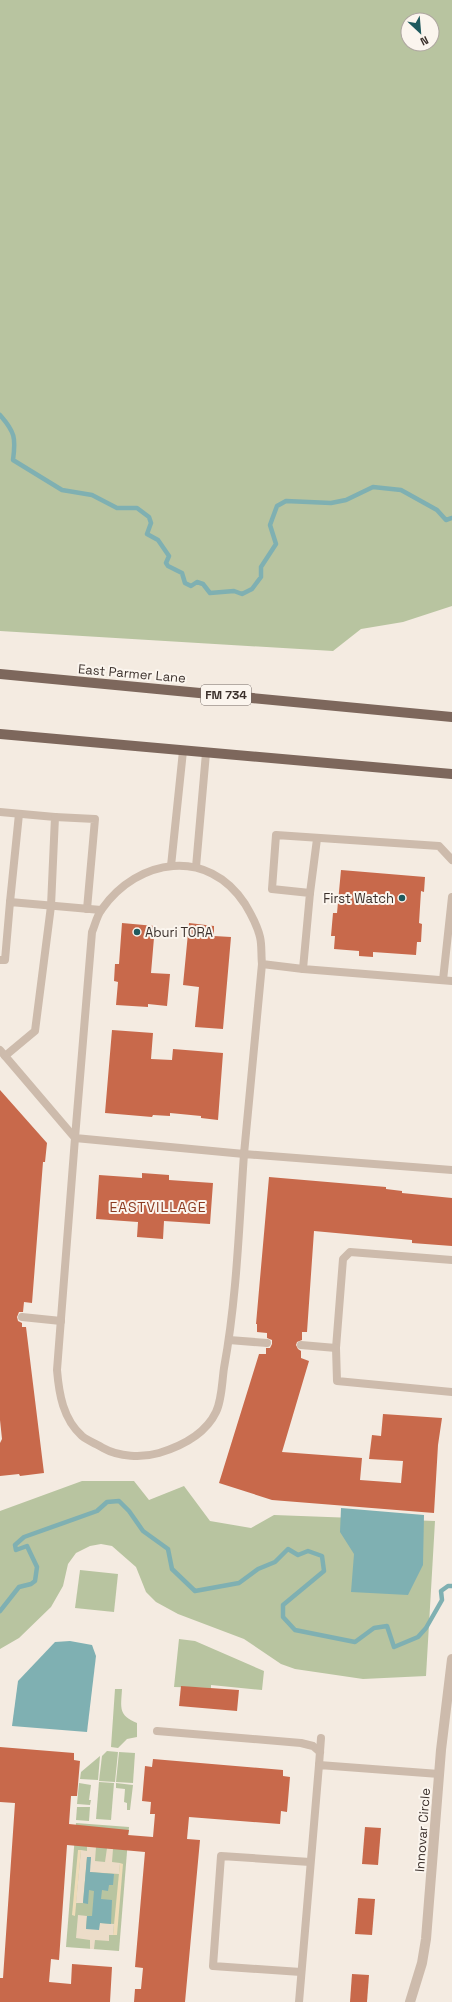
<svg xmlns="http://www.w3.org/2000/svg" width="452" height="2002" font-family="'Space Grotesk',sans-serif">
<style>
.green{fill:#b8c4a0;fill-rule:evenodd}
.sand{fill:#efdcb8}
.plaza{fill:#ecdcc8}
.water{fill:#7fb0b2}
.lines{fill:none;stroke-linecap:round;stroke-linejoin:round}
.stream{stroke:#7fb0b2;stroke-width:4.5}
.building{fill:#c8694b}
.service{stroke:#cdbbac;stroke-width:8}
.minor{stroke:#cdbbac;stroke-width:10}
.primary{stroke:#7d675c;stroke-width:10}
.poi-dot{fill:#1f5a5e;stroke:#fbf5ee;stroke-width:1.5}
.labels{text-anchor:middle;stroke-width:4;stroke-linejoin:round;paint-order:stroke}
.shield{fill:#fbf5ee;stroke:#756b66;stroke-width:1}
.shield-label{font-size:12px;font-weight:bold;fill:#3b302b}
.street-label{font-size:13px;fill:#3b302b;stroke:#fbf5ee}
.poi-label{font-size:13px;fill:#3b302b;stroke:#fbf5ee;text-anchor:end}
.neighbourhood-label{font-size:14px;letter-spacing:1px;fill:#8c3b22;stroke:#fbf5ee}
</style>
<rect width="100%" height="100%" fill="#f4ebe1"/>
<g class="green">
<path d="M0 0H452V606L403 622 361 629 333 651 0 631ZM408 20H432V44H408Z"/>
<polygon points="82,1481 134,1481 149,1500 184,1486 210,1521 251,1528 274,1515 435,1521 426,1676 363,1679 295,1669 281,1664 244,1639 178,1614 156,1602 146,1592 136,1567 112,1546 101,1544 90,1546 76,1553 68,1564 63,1586 51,1607 19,1638 0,1649 0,1511"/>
<polygon points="80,1570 118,1574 114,1612 75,1608"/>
<polygon points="179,1639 195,1641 264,1671 262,1690 211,1685 211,1688 174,1687"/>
<path d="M115 1689H122C121 1708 118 1715 137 1723V1737L127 1739 118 1748 111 1747Z"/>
<polygon points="107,1751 118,1752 115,1782 99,1781 102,1756"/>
<polygon points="119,1752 135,1753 133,1783 116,1782"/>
<polygon points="100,1756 98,1780 80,1779 81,1772"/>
<polygon points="99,1782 114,1783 111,1820 96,1819"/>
<polygon points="79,1783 91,1785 89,1800 91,1800 90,1805 77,1804"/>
<polygon points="116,1783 133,1785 130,1810 127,1810 127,1803 124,1802 125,1789 116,1788"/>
<polygon points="77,1807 90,1807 89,1821 76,1820"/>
<polygon points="76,1823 129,1827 119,1951 66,1947"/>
</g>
<g class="sand">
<polygon points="78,1850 81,1850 75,1916 72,1915"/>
<polygon points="120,1863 123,1864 117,1935 113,1935"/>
</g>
<g class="plaza">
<polygon points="87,1846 96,1847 95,1861 105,1862 107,1848 113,1849 112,1862 120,1863 119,1874 89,1872 91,1857 87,1857 83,1903 76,1903 81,1850 87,1851"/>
<polygon points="78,1915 87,1916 86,1928 100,1923 114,1924 113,1935 109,1935 109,1941 95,1940 94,1949 90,1949 90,1940 76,1938"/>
</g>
<g class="water">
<polygon points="341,1508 424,1515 423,1565 408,1595 351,1592 354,1554 340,1532"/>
<polygon points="70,1641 92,1645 96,1656 87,1732 12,1726 18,1681 55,1642"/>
<polygon points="87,1857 91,1857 90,1872 114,1874 113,1885 109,1885 108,1891 102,1890 101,1899 112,1900 111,1924 100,1923 99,1930 86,1929 87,1916 92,1916 94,1891 89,1890 88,1904 83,1903"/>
</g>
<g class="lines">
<g class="stream">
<path d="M0 415C15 432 16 438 13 460L62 490 92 495 117 508H137L149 517 151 523 147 534 158 540 169 556 166 563 168 566 182 573 185 583 191 586 197 582 203 584 210 593 234 591 242 594 252 589 261 577V567L276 544 270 525 277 506 286 501 331 503 346 500 373 487 401 490 437 510 446 520 452 518"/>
<polyline points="0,1611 19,1587 31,1584 35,1581 37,1567 27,1546 16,1550 15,1545 24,1537 97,1511 107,1502 119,1501 129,1511 143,1531 168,1549 172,1569 195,1591 239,1583 258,1569 275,1562 288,1549 298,1555 308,1551 322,1556 324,1571 283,1605 283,1617 295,1630 355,1642 374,1628 387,1626 394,1647 418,1637 426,1628 442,1600 441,1591 448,1586 452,1586"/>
</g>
</g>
<g class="building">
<polygon points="341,870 425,877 424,892 421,891 419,923 422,924 421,942 417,942 416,955 373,952 373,957 359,956 359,951 334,949 335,936 331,936 333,913 337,913"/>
<polygon points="122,923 155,926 151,973 170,974 167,1006 148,1004 148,1007 116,1005 118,982 114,981 115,964 119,964"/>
<polygon points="189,923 214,926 214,936 231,937 223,1029 195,1027 199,987 183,985"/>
<polygon points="112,1030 153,1033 151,1059 172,1060 173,1049 223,1053 218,1120 201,1118 201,1116 170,1113 170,1116 153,1115 152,1117 105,1113"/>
<polygon points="0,1090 47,1143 45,1162 43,1162 32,1303 24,1302 23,1312 19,1312 17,1317 18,1321 22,1323 22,1327 26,1327 44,1473 20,1476 19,1474 0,1476 0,1443 2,1439 0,1420"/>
<polygon points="142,1173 169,1175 169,1180 213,1183 210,1224 164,1221 163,1239 137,1237 138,1222 96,1219 99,1175 142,1178"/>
<polygon points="269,1177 386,1187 386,1189 402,1191 402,1193 452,1198 452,1246 412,1243 412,1240 314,1231 307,1332 302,1332 302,1340 297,1342 296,1345 298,1349 301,1351 301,1358 309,1361 282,1452 362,1458 360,1480 401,1483 403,1461 369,1459 372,1435 381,1436 383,1414 442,1418 438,1445 434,1513 272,1500 219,1483 259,1354 266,1354 266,1348 270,1348 272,1344 272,1340 267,1338 267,1333 257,1332 257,1324 256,1324"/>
<polygon points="181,1686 239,1690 237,1711 179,1706"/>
<polygon points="0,1747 74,1753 74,1760 80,1761 77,1796 71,1796 69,1824 129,1830 128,1835 153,1837 155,1814 150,1814 151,1802 142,1801 145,1766 152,1767 153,1759 283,1770 283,1776 290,1777 287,1812 281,1811 280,1824 189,1817 187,1839 200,1840 185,2002 134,2002 135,1989 141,1989 143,1968 135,1967 145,1852 67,1845 59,1960 51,1959 49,1982 71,1984 72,1964 112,1967 110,2002 0,2002 0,1978 3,1978 15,1803 0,1802"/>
<polygon points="365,1827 381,1828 378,1865 362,1864"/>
<polygon points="358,1898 375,1899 372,1935 355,1934"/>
<polygon points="352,1974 369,1975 367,2002 350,2002"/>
</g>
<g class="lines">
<g class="service">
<polyline points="0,812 55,817 51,906 35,1031 5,1056"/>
<polyline points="55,817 95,819 87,909"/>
<polyline points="452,860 439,846 276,835 272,889 310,893 303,969 452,981"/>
<polyline points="171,866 183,751"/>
<polyline points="196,867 206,753"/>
<polyline points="310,893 317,839"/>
<polyline points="10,902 19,814"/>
<polyline points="0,960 5,960 10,902 101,910"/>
<path d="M262 964C261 955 262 945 260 937 257 924 251 914 245 904 208 847 138 858 102 909 97 915 95 925 92 932L75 1138 244 1154 262 964 303 969"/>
<polyline points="443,980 452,897"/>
<path d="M0 1050 75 1138 57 1370C59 1394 63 1419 82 1436 88 1441 97 1444 103 1448 119 1457 142 1458 159 1453 182 1446 205 1435 216 1412 222 1400 222 1381 224 1368 237 1297 239 1225 244 1154L452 1170"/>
<polyline points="452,1260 350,1252 343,1259 336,1348 337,1381 452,1392"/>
<polyline points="22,1317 61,1321"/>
<polyline points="229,1340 267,1343"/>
<polyline points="301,1345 336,1348"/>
<polyline points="157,1731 301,1743 313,1746 320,1752"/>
<polyline points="319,1765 321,1738"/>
<polyline points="301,1972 213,1966 221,1856 310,1862"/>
<polyline points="299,2002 319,1765 439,1774"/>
</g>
<polyline class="minor" points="410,2002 422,1963 426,1939 441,1750 452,1659"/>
<g class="primary">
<polyline points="0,674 452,717"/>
<polyline points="0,734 452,774"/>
</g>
</g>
<g class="poi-dot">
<circle cx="402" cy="898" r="4"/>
<circle cx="137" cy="932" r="4"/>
</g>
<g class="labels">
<rect class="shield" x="201" y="685" width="50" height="20" rx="3"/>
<g class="shield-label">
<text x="226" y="699">FM 734</text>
</g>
<g class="street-label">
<text transform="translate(132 673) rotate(5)" y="5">East Parmer Lane</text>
<text transform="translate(422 1830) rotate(-86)" y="5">Innovar Circle</text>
</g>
<g class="poi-label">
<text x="394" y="903">First Watch</text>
<text x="145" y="937" text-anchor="start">Aburi TORA</text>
</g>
<g class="neighbourhood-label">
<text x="158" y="1212">EASTVILLAGE</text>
</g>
</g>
<g transform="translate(420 32) rotate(154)"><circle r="19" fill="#fbf5ee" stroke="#aea6a0"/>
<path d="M0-3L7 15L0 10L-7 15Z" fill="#1f5a5e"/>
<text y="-6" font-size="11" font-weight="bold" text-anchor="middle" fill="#3b302b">N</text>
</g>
</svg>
